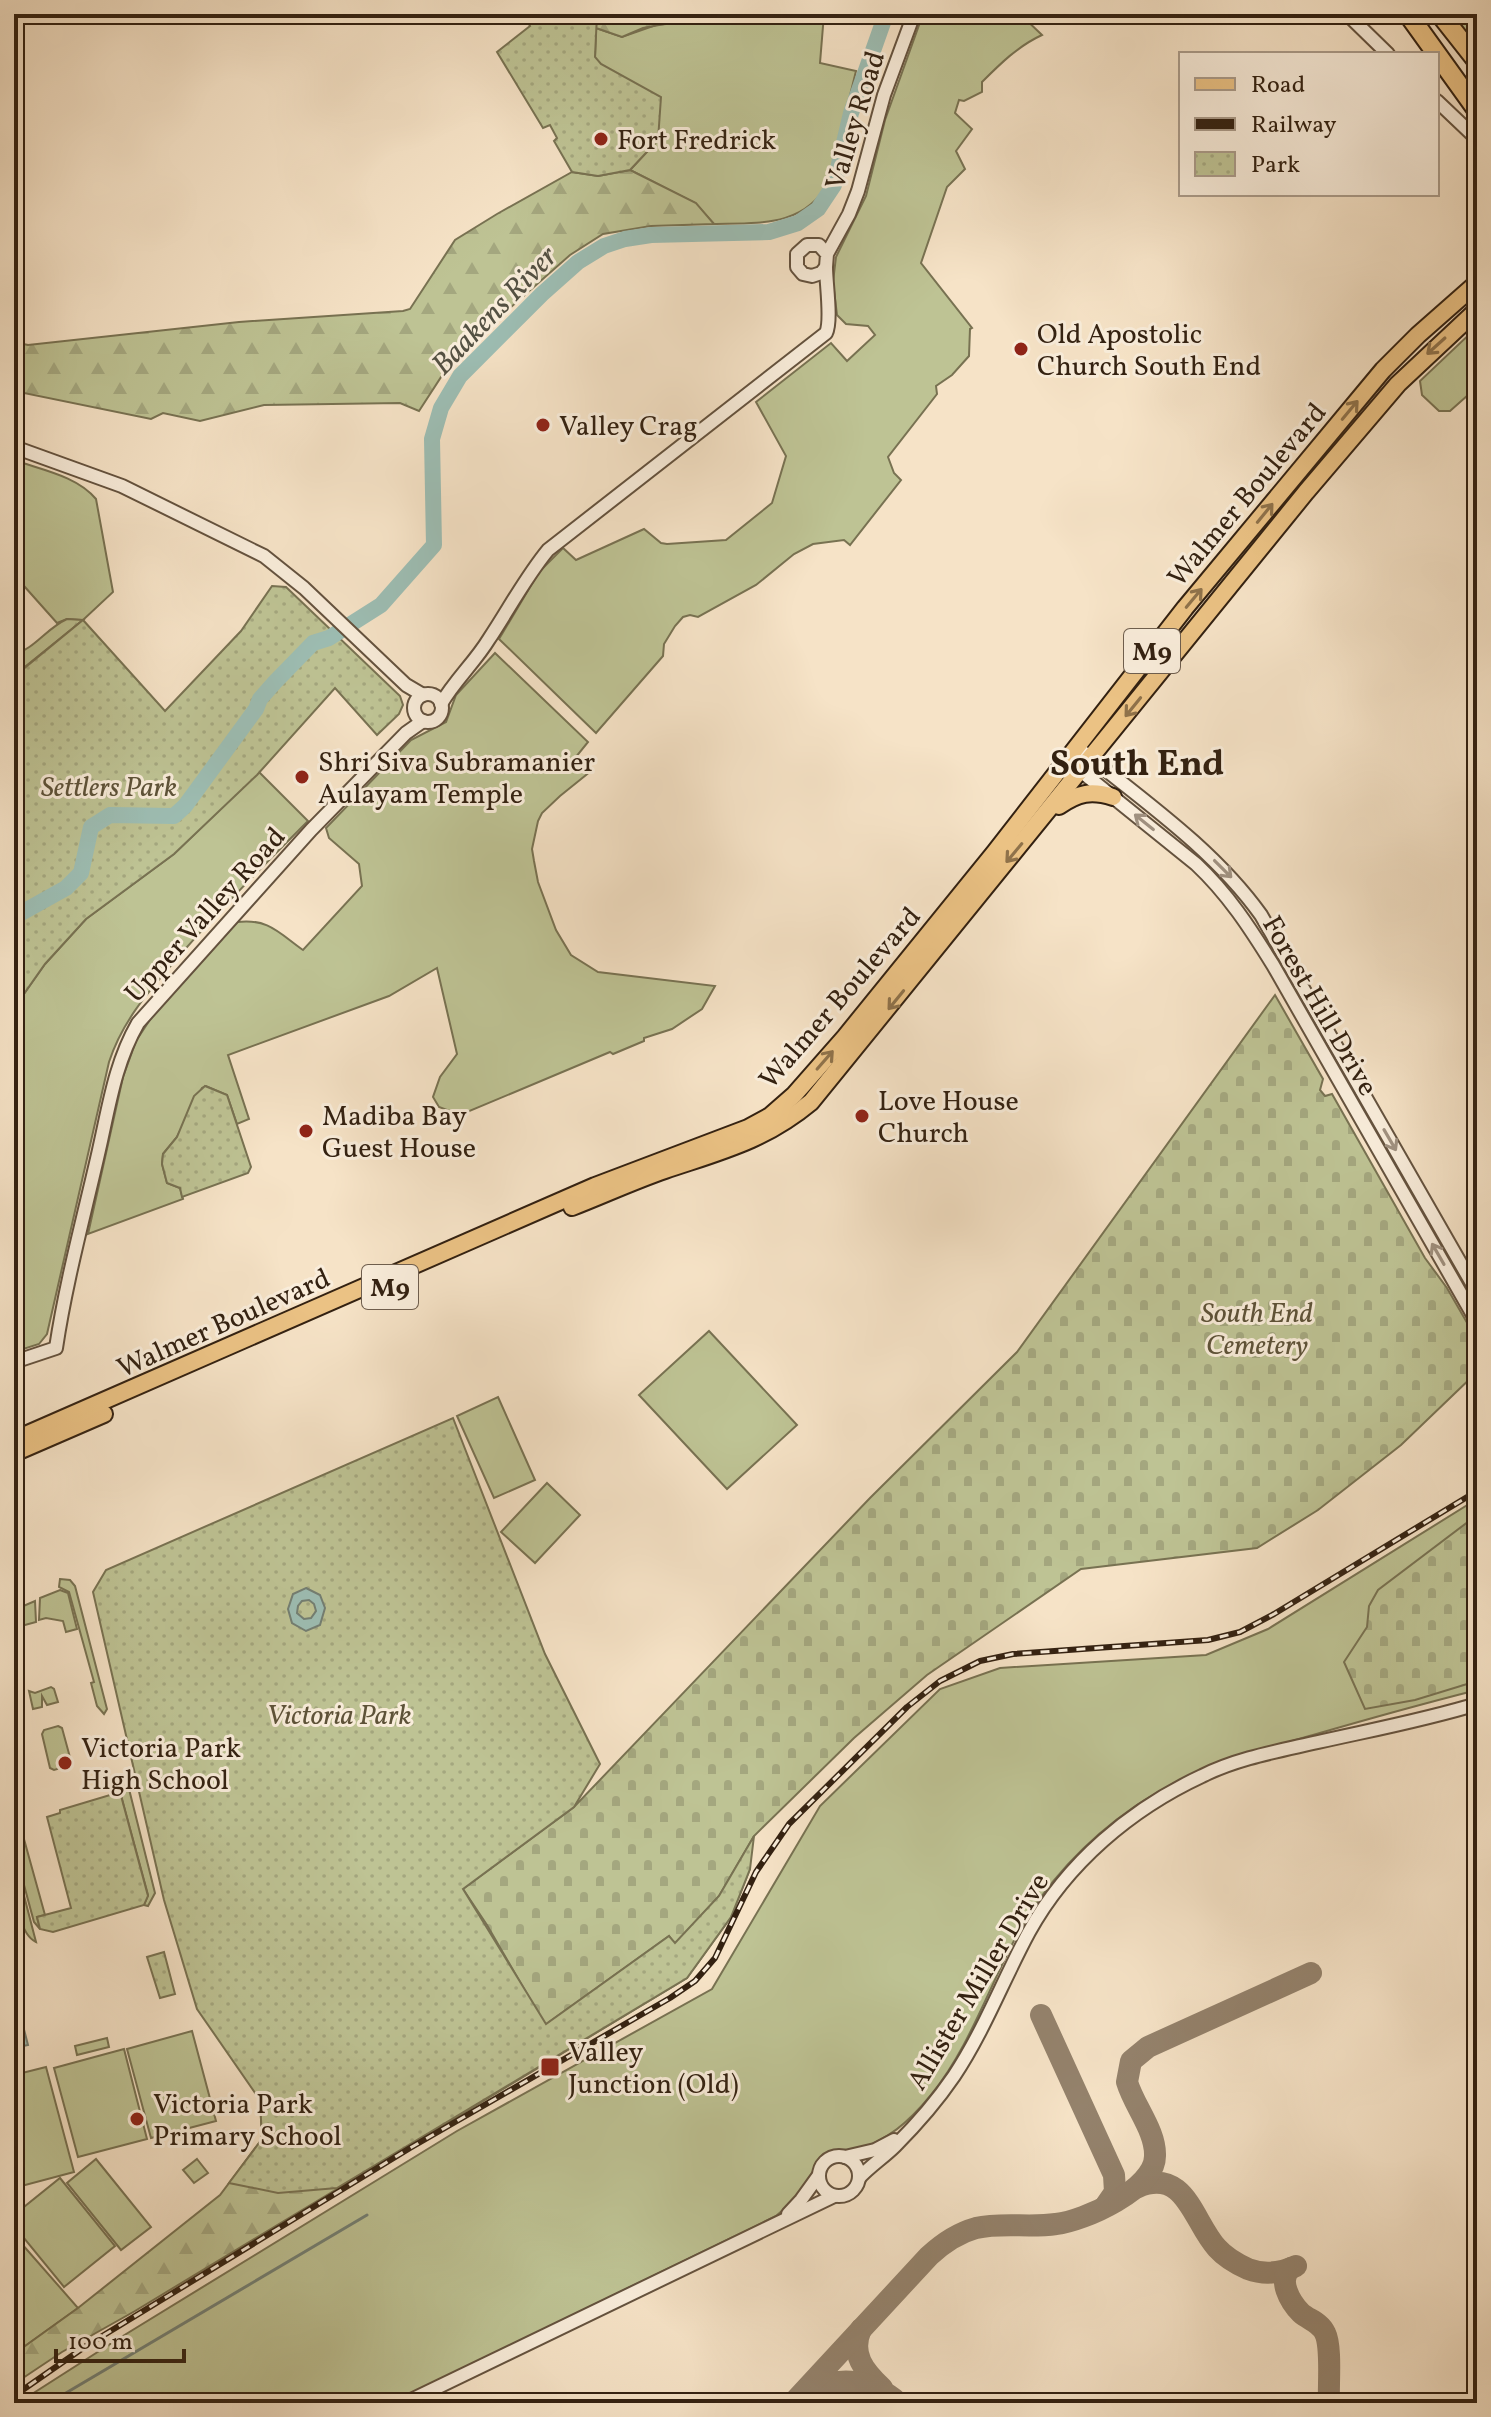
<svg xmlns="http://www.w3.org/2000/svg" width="1491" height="2417" font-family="Vollkorn,serif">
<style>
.grass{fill:#bec394;stroke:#787252;stroke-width:2}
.forest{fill:url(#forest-firs);stroke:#787252;stroke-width:2}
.cemetery{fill:url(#cemetery-stones);stroke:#787252;stroke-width:2}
.park{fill:url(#park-dots);stroke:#787252;stroke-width:2}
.water{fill:#9dbeb4;stroke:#737f73;stroke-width:2;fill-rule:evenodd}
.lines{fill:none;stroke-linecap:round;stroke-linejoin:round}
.stream{stroke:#737f73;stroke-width:3}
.river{stroke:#9dbeb4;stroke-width:16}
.taxiway{stroke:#94826c;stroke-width:22}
.minor-casing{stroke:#64523e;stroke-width:16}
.major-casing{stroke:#332111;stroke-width:20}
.highway-casing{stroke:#332111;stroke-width:22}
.minor{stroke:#f9eddb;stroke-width:12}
.major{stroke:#ebc284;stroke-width:16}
.highway{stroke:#ebc284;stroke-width:18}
.rail-casing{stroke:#332111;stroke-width:6}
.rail{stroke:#f9eddb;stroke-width:3;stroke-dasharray:9;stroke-linecap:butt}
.oneway{stroke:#8f724a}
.oneway2{stroke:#a09180}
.poi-dot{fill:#8f2418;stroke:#f9eddb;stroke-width:3}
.labels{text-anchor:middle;stroke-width:6;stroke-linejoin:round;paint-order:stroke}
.shield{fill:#f9eddb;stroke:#6e5e4e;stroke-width:2}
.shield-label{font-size:26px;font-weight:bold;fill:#332111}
.street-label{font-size:28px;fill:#332111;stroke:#f9eddb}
.poi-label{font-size:28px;fill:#332111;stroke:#f9eddb;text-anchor:start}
.park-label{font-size:28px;font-style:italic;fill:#5d5238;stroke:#f9eddb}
.water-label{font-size:30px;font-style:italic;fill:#535042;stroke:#f9eddb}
.district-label{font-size:36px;font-weight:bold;fill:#332111;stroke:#f9eddb}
</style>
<defs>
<pattern id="forest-firs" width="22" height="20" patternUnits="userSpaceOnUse" patternTransform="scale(2)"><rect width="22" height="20" fill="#bec394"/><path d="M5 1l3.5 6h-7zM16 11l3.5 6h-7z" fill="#a4a77f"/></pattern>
<pattern id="cemetery-stones" width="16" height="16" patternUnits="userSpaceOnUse" patternTransform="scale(2)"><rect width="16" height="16" fill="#bec394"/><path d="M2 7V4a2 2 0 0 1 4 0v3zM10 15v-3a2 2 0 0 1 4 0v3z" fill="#a4a77f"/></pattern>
<pattern id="park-dots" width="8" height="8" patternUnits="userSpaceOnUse" patternTransform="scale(2)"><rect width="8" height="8" fill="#bec394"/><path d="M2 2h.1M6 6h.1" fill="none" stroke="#a4a77f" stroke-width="1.8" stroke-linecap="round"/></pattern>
</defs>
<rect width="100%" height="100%" fill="#f6e3c7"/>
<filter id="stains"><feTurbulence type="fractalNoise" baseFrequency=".0025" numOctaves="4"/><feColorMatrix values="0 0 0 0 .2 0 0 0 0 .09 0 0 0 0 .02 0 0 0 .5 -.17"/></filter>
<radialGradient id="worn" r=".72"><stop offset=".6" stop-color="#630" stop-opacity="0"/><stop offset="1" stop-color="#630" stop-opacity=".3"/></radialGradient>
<g class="grass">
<path d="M718 14H824L820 63 856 71 829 181C806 227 759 223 714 224L695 203 630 170 658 140 595 58 596 28 622 37 656 25 686 22Z"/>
<path d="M923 14H1020L1042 35C1018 46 1000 64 982 82V92L964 101 959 100 955 113 972 129 956 151 965 169 947 187 921 263 972 328 970 329 969 356 952 375 936 386 937 394 888 457 894 473 901 480 850 545 844 540 813 544 794 554 756 585 698 617 690 615 683 617 675 626 664 644 663 656 596 733 499 639 539 572 563 548 576 560 644 529 661 543 667 544 726 540 772 503 786 456 756 402 831 343 847 361 875 335 868 326 846 324 837 315 833 282 836 257 866 196 885 120Z"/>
<polygon points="1453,14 1477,14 1477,48 1453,18"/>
<polygon points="1477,327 1477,387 1450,411 1439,411 1422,395 1420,381"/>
<path d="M14 460C42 470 77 476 96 499L113 592 83 620 67 619 57 623 16 577Z"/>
<path d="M495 653 588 742 575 758 591 771 560 796 542 813 538 821 532 849 534 861 538 882 556 930 571 955 598 972 715 986 702 1009 672 1029 644 1038V1041L613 1054 610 1052 460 1115 439 1107 433 1097 440 1077 457 1054 437 968 389 996 228 1055 249 1119 237 1124 227 1095 206 1086 202 1088 177 1137 163 1154 162 1164 167 1183 180 1188 183 1199 88 1234 123 1077 136 1041 153 1015 237 922C268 918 279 933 303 950L362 886 359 864 329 838 326 828 411 740 446 722 456 695Z"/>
<path d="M259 772 308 821C264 865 221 908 180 955 151 989 123 1019 109 1062L47 1334 39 1344 14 1352V1008L45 964 86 919 174 854Z"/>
<polygon points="709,1331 797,1425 727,1489 639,1395"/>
<polygon points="498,1397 535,1480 494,1498 457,1416"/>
<polygon points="547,1483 580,1515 535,1563 501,1532"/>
<path d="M1477 1499V1690C1422 1704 1368 1719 1313 1735 1250 1753 1190 1769 1134 1807 1087 1839 1044 1885 1017 1935 988 1989 969 2048 931 2095 909 2122 887 2141 854 2151 844 2154 834 2151 825 2156 817 2161 817 2169 812 2176 801 2192 791 2204 776 2216L392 2403H18L118 2339 457 2131 712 1989 820 1806 940 1689 1000 1668 1206 1655 1268 1629Z"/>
<polygon points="60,1579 70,1580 75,1586 107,1709 104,1714 97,1706 91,1683 94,1682 69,1592 59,1587"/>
<polygon points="60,1590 68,1593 77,1629 66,1632 63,1621 46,1618 39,1620 40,1598"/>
<polygon points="35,1601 36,1622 14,1628 14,1610"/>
<polygon points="51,1687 54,1689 58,1702 47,1705 42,1696 42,1707 33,1709 29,1691 35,1693"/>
<polygon points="58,1726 62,1728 71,1761 68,1766 54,1770 50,1768 42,1734 44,1730"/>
<polygon points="128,1785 155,1893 148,1906 144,1905 148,1895 119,1788"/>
<polygon points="14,1803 45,1915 37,1917 40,1929 34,1922 14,1848"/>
<path d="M14 1857 36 1942C15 1932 14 1878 14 1857Z"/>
<polygon points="192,2031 216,2121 151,2138 127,2049"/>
<polygon points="107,2038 109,2047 77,2055 75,2046"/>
<polygon points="124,2049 147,2139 78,2157 54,2068"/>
<polygon points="46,2067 74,2172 14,2188 14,2075"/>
<polygon points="96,2159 151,2227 121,2250 67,2183"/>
<polygon points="197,2159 208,2173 194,2183 183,2170"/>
<polygon points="60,2178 115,2246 64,2287 14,2226 14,2215"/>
<polygon points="14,2235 78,2308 14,2354"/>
</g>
<g class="forest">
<polygon points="597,14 718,14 643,28 622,37 596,28"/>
<polygon points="630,170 696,203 714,224 651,226 603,234 570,255 493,323 445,371 419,411 400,403 264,405 200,421 163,413 151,419 14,391 14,342 28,345 239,322 403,311 410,309 455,240 497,214 572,172 598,176"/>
<path d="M67 619 83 620 21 670 14 673V655C35 648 47 628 67 619Z"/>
<polygon points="750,1869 731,1917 687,1978 135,2311 62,2352 14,2384 14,2354 78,2308 220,2195 262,2139 260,2100 241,2070 545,2024 719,1896"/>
</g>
<g class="cemetery">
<polygon points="1275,995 1323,1079 1320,1090 1325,1096 1332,1094 1425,1258 1447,1288 1477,1340 1477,1372 1401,1445 1318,1510 1257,1548 1081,1569 927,1675 854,1738 754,1836 719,1896 675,1944 669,1936 545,2025 487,1925 463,1889 574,1807 870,1498 1017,1352"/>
<polygon points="1477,1515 1477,1681 1415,1700 1365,1709 1344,1662 1367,1627 1369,1606 1378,1590"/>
</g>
<g class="park">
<polygon points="531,14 597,14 595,57 601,64 661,97 658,140 630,170 598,176 572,172 554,141 557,138 550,125 543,128 497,52 530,26 525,18"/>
<polygon points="272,586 286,587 400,696 403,705 399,714 377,735 335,688 257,775 174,854 86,919 45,964 14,1008 14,673 22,670 83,620 165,711 241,631"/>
<polygon points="205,1086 227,1095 251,1167 248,1173 182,1197 180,1188 167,1183 162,1164 163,1154 177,1137 194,1096"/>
<polygon points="453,1418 545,1654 600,1764 574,1807 463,1889 546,2024 669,1936 675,1943 719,1896 754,1836 750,1869 731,1917 687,1978 337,2188 278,2193 229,2183 262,2139 260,2100 197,2009 164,1900 93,1592 106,1570"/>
<polygon points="120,1792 148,1896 144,1905 53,1932 40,1929 37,1917 71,1908 47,1817 60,1813 60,1810"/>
<polygon points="164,1952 175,1994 160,1998 147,1957"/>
</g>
<g class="water">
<path d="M306 1588 320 1595 325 1608 320 1625 306 1631 292 1623 288 1609 293 1594ZM309 1600 314 1604 316 1611 311 1618 304 1619 297 1613 298 1606 302 1601Z"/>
<polygon points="20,2014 28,2045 14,2048 14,2016"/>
</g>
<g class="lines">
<polyline class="stream" points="49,2403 367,2215"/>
<polyline class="river" points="14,917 66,888 81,873 91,827 110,815 174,816 185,806 256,709 260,699 275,682 313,643 329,638 381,605 434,545 432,439 441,408 460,376 542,294 578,262 604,246 625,239 651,235 769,232 798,223 818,209 834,185 851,113 886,14"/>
<g class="taxiway">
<polyline points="1041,2015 1114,2175 1115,2192 1106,2205"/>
<path d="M1138 2187C1186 2167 1193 2222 1217 2248 1225 2257 1237 2264 1248 2269 1264 2275 1281 2273 1296 2266"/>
<path d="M1291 2268C1277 2279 1290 2302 1301 2313 1309 2320 1320 2322 1325 2333 1332 2347 1328 2386 1329 2403"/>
<path d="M861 2329C850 2354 864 2371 882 2388"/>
<path d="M806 2393C835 2376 867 2378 894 2399"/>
<path d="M793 2403 929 2256C943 2243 958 2233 976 2228 1002 2222 1029 2228 1056 2224 1084 2221 1155 2189 1155 2156 1156 2131 1134 2106 1127 2082L1131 2061 1148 2047 1311 1973"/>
</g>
<g class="minor-casing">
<g id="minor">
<polyline points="1347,14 1388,54"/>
<polyline points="1437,101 1477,139"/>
<polyline points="827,254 819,245 807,245 797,254 797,267 803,274 812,276 821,273 826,267 827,254 849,214 858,191 884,95 914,14"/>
<polyline points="14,447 122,486 264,556 304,588 406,685 423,695"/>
<circle cx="428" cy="708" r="14"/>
<path d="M441 704C455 680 475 662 489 639 509 609 525 578 548 550L826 333C832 321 826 283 826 267"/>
<path d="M1077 747C1141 799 1213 848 1261 915L1477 1292"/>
<path d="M1067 760 1196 864C1228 894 1250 928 1273 965L1477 1322"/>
<path d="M14 1362 56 1348C66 1281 84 1216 99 1150 109 1106 115 1063 138 1023L311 830 406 733 423 721"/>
<circle cx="839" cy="2176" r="20"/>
<polyline points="845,2157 875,2150 894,2140"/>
<path d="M859 2178C870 2166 884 2157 895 2146 916 2125 937 2101 954 2076 984 2031 1003 1980 1029 1932 1067 1863 1131 1809 1202 1776 1238 1758 1279 1751 1318 1742 1371 1730 1425 1720 1477 1704"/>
<polyline points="788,2214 801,2200 819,2175"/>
<polyline points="405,2403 834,2196"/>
</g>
</g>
<g class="major-casing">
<g id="major">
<path d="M1059 806C1078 793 1091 790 1113 797"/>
<path d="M572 1207C603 1195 633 1181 665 1170 721 1151 764 1141 811 1102L1306 492 1398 384 1477 310"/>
<polyline points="14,1440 595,1186 748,1128 770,1116 794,1095 845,1037 995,852 1185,608 1383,370 1418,335 1477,283"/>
<polyline points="14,1453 104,1414"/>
</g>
</g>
<g class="highway-casing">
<g id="highway">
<polyline points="1408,14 1477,110"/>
<polyline points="1440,14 1477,61"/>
</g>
</g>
<use href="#minor" class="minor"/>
<use href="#major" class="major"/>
<use href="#highway" class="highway"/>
<g class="rail-casing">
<polyline id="rail" points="14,2396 86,2346 410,2148 670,1998 695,1981 715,1958 756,1872 789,1824 907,1707 940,1681 980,1661 1013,1654 1208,1640 1240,1632 1274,1614 1477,1491"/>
</g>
<use href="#rail" class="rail"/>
</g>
<defs><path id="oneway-shaft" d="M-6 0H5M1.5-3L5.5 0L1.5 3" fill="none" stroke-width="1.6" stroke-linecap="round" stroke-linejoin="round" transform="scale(2)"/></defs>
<g class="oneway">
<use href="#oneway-shaft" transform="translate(1436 346) rotate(138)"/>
<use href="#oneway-shaft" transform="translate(1350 410) rotate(-50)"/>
<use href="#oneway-shaft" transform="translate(1265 513) rotate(-51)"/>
<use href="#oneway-shaft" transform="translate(1194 598) rotate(-50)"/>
<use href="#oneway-shaft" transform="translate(1133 707) rotate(129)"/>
<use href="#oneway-shaft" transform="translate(1014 853) rotate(130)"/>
<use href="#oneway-shaft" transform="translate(896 1000) rotate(129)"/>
<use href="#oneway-shaft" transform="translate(825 1060) rotate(-49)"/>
</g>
<g class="oneway2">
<use href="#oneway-shaft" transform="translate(1144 822) rotate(-141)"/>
<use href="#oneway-shaft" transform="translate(1223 869) rotate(45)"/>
<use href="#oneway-shaft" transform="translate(1390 1140) rotate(60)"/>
<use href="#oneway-shaft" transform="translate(1438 1254) rotate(-120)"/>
</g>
<g class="poi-dot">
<circle cx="601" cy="139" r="8"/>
<circle cx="1021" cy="349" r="8"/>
<circle cx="543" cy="425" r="8"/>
<circle cx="302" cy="777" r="8"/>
<circle cx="862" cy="1116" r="8"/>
<circle cx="306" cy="1131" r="8"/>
<circle cx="65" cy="1763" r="8"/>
<rect x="540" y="2057" width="20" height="20" rx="4"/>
<circle cx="137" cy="2119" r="8"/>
</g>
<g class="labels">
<g class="shield">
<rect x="1124" y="629" width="56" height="44" rx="6"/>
<rect x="362" y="1265" width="56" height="44" rx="6"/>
</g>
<g class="shield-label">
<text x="1152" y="660">M9</text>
<text x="390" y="1296">M9</text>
</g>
<g class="street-label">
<text transform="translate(854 120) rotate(-73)" y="10">Valley Road</text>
<text transform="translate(1246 494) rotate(-50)" y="10">Walmer Boulevard</text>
<text transform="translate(204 914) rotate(-48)" y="10">Upper Valley Road</text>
<text transform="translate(839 997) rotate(-49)" y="10">Walmer Boulevard</text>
<text transform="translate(1321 1005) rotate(60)" y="10">Forest Hill Drive</text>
<text transform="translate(223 1322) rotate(-24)" y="10">Walmer Boulevard</text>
<text transform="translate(977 1981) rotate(-59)" y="10">Allister Miller Drive</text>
</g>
<g class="poi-label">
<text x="617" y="149">Fort Fredrick</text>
<text x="1037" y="343">Old Apostolic<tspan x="1037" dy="32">Church South End</tspan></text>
<text x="559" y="435">Valley Crag</text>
<text x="318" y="771">Shri Siva Subramanier<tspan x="318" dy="32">Aulayam Temple</tspan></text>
<text x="878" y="1110">Love House<tspan x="878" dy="32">Church</tspan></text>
<text x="322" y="1125">Madiba Bay<tspan x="322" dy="32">Guest House</tspan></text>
<text x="81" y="1757">Victoria Park<tspan x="81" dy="32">High School</tspan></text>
<text x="568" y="2061">Valley<tspan x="568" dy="32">Junction (Old)</tspan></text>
<text x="153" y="2113">Victoria Park<tspan x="153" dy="32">Primary School</tspan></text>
</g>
<g class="park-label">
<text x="109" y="796">Settlers Park</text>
<text x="1257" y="1322">South End<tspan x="1257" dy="32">Cemetery</tspan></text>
<text x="339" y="1724">Victoria Park</text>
</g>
<g class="water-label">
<text transform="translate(494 310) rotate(-46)" y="10">Baakens River</text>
</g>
<g class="district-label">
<text x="1137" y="775">South End</text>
</g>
</g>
<rect width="1491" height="2417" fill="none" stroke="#f6e3c7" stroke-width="48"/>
<rect x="16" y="16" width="1459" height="2385" fill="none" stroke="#332111" stroke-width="4"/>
<rect x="24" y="24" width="1443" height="2369" fill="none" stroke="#332111" stroke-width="2"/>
<rect x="1179" y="52" width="260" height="144" fill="#f9eddb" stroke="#aa9b8a" stroke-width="2"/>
<rect x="1195" y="78" width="40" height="12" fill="#ebc284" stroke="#aa9b8a" stroke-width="2"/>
<text x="1251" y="92" font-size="24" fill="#332111">Road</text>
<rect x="1195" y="118" width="40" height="12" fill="#332111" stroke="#aa9b8a" stroke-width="2"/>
<text x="1251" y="132" font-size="24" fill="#332111">Railway</text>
<rect x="1195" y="152" width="40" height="24" fill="url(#park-dots)" stroke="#aa9b8a" stroke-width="2"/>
<text x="1251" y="172" font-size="24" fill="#332111">Park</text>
<path d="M56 2349v12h128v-12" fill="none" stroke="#332111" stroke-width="4"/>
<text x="68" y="2349" font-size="24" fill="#332111" stroke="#f9eddb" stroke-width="6" paint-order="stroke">100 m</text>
<rect width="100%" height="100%" filter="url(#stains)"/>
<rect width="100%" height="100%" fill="url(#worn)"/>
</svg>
